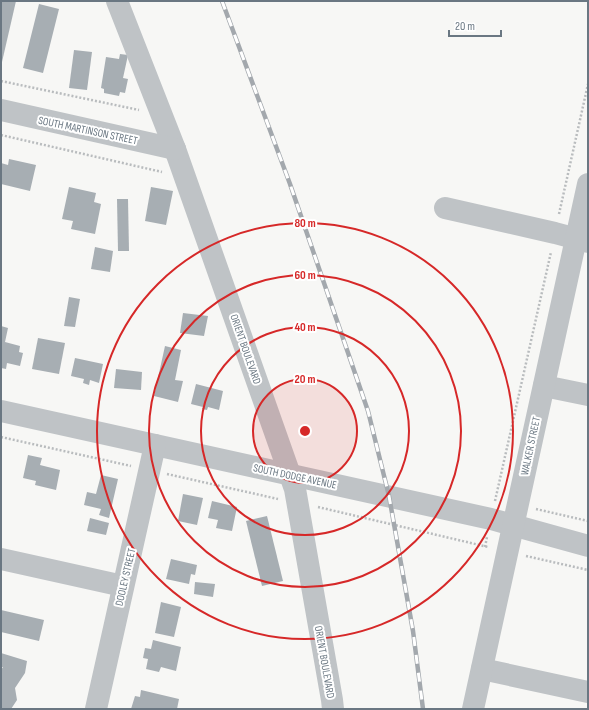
<svg xmlns="http://www.w3.org/2000/svg" width="589" height="710" font-family="'Sofia Sans Condensed',sans-serif">
<style>
.building{fill:#a7aeb3}
.lines{fill:none;stroke-linecap:round;stroke-linejoin:round}
.path{stroke:#b9bcbe;stroke-width:2.5;stroke-dasharray:2 2;stroke-linecap:butt}
.minor{stroke:#bfc3c6;stroke-width:22}
.rail-casing{stroke:#a3a8ad;stroke-width:4.5}
.rail{stroke:#fff;stroke-width:3;stroke-dasharray:9;stroke-linecap:butt}
.ring{fill:none;stroke:#d62828;stroke-width:2}
.labels{text-anchor:middle;stroke-width:4;stroke-linejoin:round;paint-order:stroke}
.street-label{font-size:11px;fill:#6a7782;stroke:#fff}
.centre{fill:#d62828;stroke:#fff;stroke-width:2}
.ring-label{font-size:12px;text-anchor:middle;font-weight:bold;fill:#d62828;stroke:#fff;stroke-width:4;stroke-linejoin:round;paint-order:stroke}
</style>
<rect width="100%" height="100%" fill="#f7f7f5"/>
<g class="building">
<polygon points="1,1 16,1 2,62 1,62"/>
<polygon points="39,4 59,9 43,73 23,68"/>
<polygon points="74,50 92,52 87,90 69,88"/>
<polygon points="120,54 128,55 123,78 128,79 125,93 120,92 119,96 104,93 104,89 101,88 106,57 119,59"/>
<polygon points="9,159 36,165 30,191 1,184 1,163 8,165"/>
<polygon points="69,187 96,193 94,202 101,204 95,234 71,229 73,221 62,219"/>
<polygon points="151,187 173,191 166,225 145,221"/>
<polygon points="117,199 128,199 129,251 118,251"/>
<polygon points="95,247 113,251 110,272 91,269"/>
<polygon points="69,297 80,299 75,327 64,326"/>
<polygon points="183,313 208,316 204,336 180,333"/>
<polygon points="1,326 8,328 5,342 20,346 19,352 23,353 20,366 7,363 6,369 1,368"/>
<polygon points="38,338 65,343 59,374 32,369"/>
<polygon points="165,346 181,350 175,380 183,381 178,402 154,396"/>
<polygon points="75,358 103,364 99,383 90,380 89,385 83,383 84,379 71,376"/>
<polygon points="116,369 142,372 141,390 114,388"/>
<polygon points="196,384 223,391 219,410 208,407 207,410 202,409 203,407 191,404"/>
<polygon points="28,455 42,458 40,465 60,470 56,490 35,485 36,481 23,478"/>
<polygon points="101,475 118,479 109,518 99,515 101,509 84,505 87,492 96,494"/>
<polygon points="183,494 203,498 197,525 178,521"/>
<polygon points="212,501 237,507 232,531 216,528 218,520 208,518"/>
<polygon points="267,516 283,581 262,586 246,521"/>
<polygon points="90,518 109,523 106,535 87,531"/>
<polygon points="171,559 197,565 195,575 191,574 189,584 166,579"/>
<polygon points="195,582 215,584 213,597 194,594"/>
<polygon points="161,602 181,607 174,637 155,633"/>
<polygon points="1,610 44,620 39,641 1,632"/>
<polygon points="153,640 181,647 176,671 161,667 159,672 146,669 148,659 143,658 145,648 151,649"/>
<polygon points="1,653 27,661 25,673 15,688 17,700 11,709 1,709 1,670 3,667 1,667"/>
<polygon points="141,690 179,699 177,709 131,709 135,696 140,697"/>
</g>
<g class="lines">
<g class="path">
<polyline points="1,81 139,110"/>
<polyline points="1,135 162,172"/>
<polyline points="559,214 588,84"/>
<polyline points="1,437 131,466"/>
<polyline points="167,474 278,499"/>
<polyline points="495,501 551,252"/>
<polyline points="318,507 488,547"/>
<polyline points="536,509 588,521"/>
<polyline points="485,547 487,537"/>
<polyline points="526,556 588,570"/>
</g>
<g class="minor">
<polyline points="117,1 175,149 295,489 332,700 333,709"/>
<polyline points="1,110 175,149"/>
<polyline points="445,208 555,233 588,242"/>
<polyline points="544,386 588,395"/>
<polyline points="1,411 491,519 588,546"/>
<polyline points="1,559 123,586"/>
<polyline points="482,669 588,692"/>
<polyline points="96,709 155,445"/>
<polyline points="473,709 588,184"/>
</g>
<g class="rail-casing">
<polyline id="rail" points="222,1 290,184 368,411 389,496 413,631 423,709"/>
</g>
<use href="#rail" class="rail"/>
</g>
<circle cx="305" cy="431" r="52" fill="#d62828" fill-opacity=".12"/>
<g class="ring">
<circle cx="305" cy="431" r="52"/>
<circle cx="305" cy="431" r="104"/>
<circle cx="305" cy="431" r="156"/>
<circle cx="305" cy="431" r="208"/>
</g>
<g class="labels">
<g class="street-label">
<text transform="translate(88 130) rotate(12)" y="4">SOUTH MARTINSON STREET</text>
<text transform="translate(246 349) rotate(71)" y="4">ORIENT BOULEVARD</text>
<text transform="translate(530 446) rotate(-78)" y="4">WALKER STREET</text>
<text transform="translate(295 476) rotate(12)" y="4">SOUTH DODGE AVENUE</text>
<text transform="translate(125 577) rotate(-77)" y="4">DOOLEY STREET</text>
<text transform="translate(325 662) rotate(80)" y="4">ORIENT BOULEVARD</text>
</g>
</g>
<circle cx="305" cy="431" r="6" class="centre"/>
<g class="ring-label">
<text x="305" y="227">80 m</text>
<text x="305" y="279">60 m</text>
<text x="305" y="331">40 m</text>
<text x="305" y="383">20 m</text>
</g>
<rect width="589" height="710" fill="none" stroke="#6a7782" stroke-width="4"/>
<path d="M449 30v6h52v-6" fill="none" stroke="#6a7782" stroke-width="2"/>
<text x="455" y="30" font-size="12" fill="#6a7782" stroke="#ffffff" stroke-width="3" paint-order="stroke">20 m</text>
</svg>
